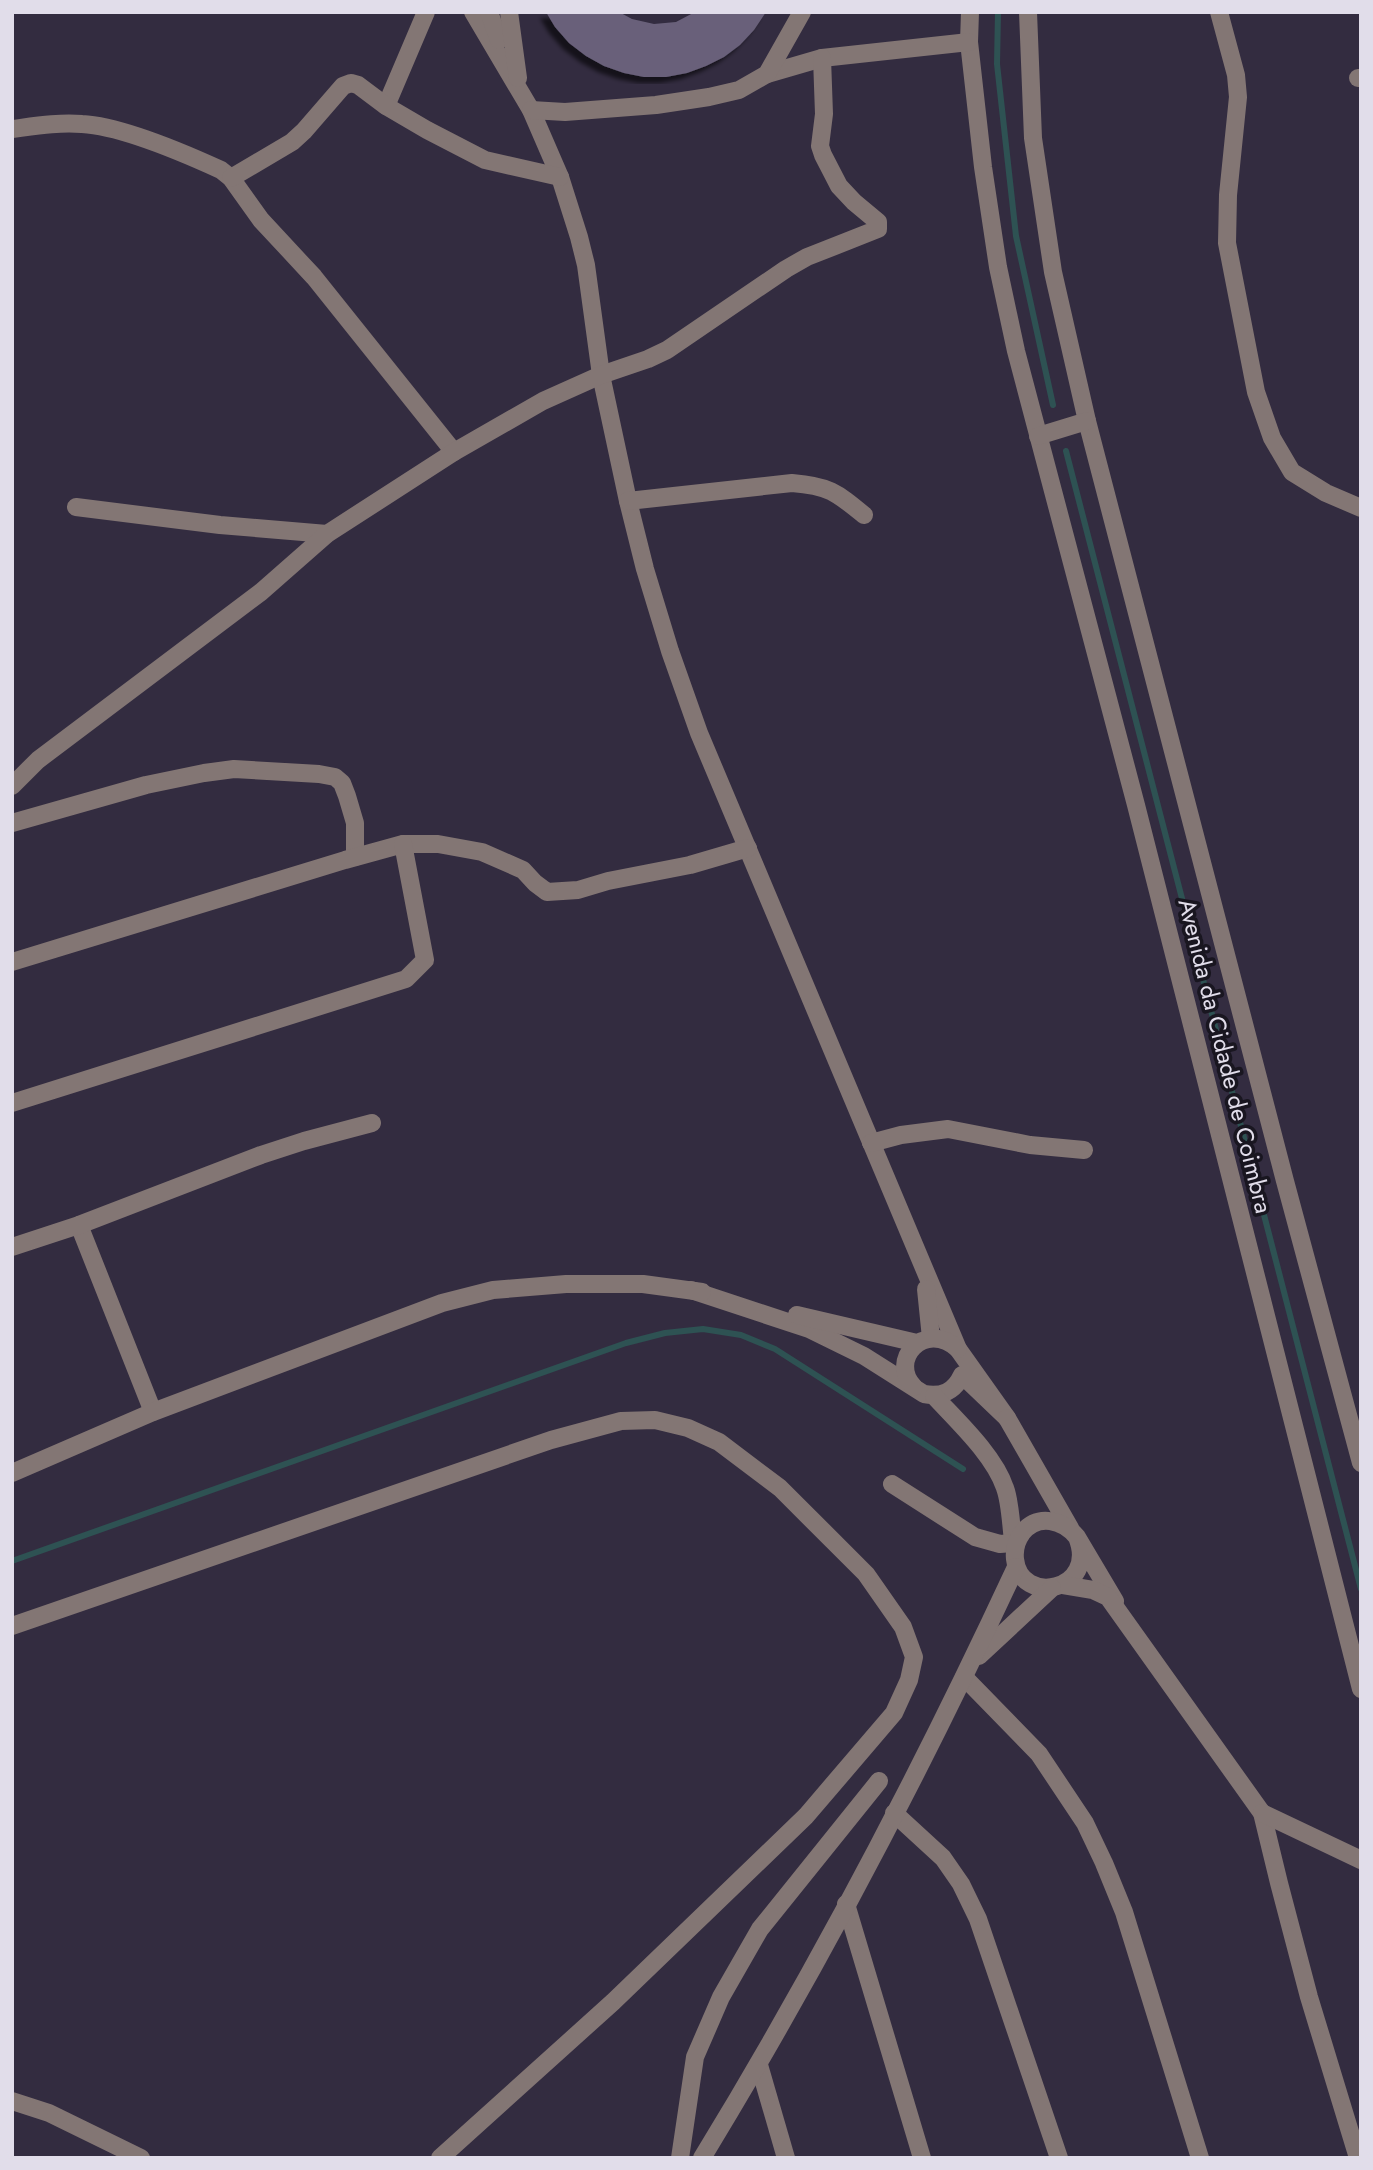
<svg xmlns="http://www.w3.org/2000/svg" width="1373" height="2170" font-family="Jost,sans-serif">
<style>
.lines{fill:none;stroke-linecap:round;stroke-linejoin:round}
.stream{stroke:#2e5253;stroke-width:6}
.building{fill:#69617a;filter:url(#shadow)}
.minor{stroke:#837674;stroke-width:18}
.labels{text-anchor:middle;stroke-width:7;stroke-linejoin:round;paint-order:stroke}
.street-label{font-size:24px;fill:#e1ddea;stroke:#191620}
</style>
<defs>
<filter id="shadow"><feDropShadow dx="-6" dy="6" stdDeviation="2" flood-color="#0009"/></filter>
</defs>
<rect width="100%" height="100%" fill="#332c40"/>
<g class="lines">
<g class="stream">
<polyline points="998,12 997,64 1016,236 1053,405"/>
<polyline points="1066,451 1361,1589"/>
<polyline points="12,1561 626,1343 665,1333 703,1329 741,1335 775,1349 963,1469"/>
</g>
</g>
<polygon class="building" points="546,12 619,12 632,19 654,24 676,22 695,12 766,12 754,30 740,45 724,57 706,66 687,73 666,77 644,77 624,73 604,66 586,56 569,43 555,27"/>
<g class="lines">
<g class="minor">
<path d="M473 12 531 110 560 177 579 237 586 265 601 375 628 501 645 569 670 651 699 733 958 1349 1007 1418 962 1375C954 1392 942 1397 924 1394L864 1356 809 1329 691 1290"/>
<polyline points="489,12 499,40"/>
<polyline points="509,12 518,78"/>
<polyline points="970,12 969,42 983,167 998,267 1016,351 1136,805 1361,1689"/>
<polyline points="1028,12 1033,138 1053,272 1087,421 1285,1181 1361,1463"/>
<polyline points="1219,12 1236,75 1238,97 1228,195 1227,243 1256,392 1272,438 1292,472 1326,493 1361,508"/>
<polyline points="767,74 822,58 969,42"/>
<polyline points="1358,78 1361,78"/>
<polyline points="386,106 426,12"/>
<polyline points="531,110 565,112 656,105 709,97 739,90 767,74 802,12"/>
<path d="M12 129C35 126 59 122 82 124 120 126 186 154 221 170L231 178 261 220 314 277 454 452"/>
<polyline points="231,178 292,142 304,131 343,86 351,83 358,85 386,106 427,130 485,160 560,177"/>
<polyline points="1038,436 1087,421"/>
<path d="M628 501 792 483C829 486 836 492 864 515"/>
<polyline points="76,507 220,525 327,534"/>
<polyline points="12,786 38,760 261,592 327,534 454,452 543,401 601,375 648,359 667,350 786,269 807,257 878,229 878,222 854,202 839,186 823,155 820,146 824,114 822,58"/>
<polyline points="12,823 146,785 204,773 234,769 319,774 335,777 342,783 347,796 355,823 355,857"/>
<polyline points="12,962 345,860 403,844 438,844 482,852 523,870 535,883 547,892 578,890 608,881 690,865 748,848"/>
<polyline points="12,1103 406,979 425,960 403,844"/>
<polyline points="871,1143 901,1135 948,1129 1030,1145 1084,1150"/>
<polyline points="79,1225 153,1412"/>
<polyline points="12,1247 79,1225 261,1155 304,1141 372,1123"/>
<polyline points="926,1289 931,1338"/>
<polyline points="797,1315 917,1343"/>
<path d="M914 1387C888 1361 924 1319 958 1349"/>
<path d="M934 1396C957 1421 994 1455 1005 1488 1011 1504 1011 1530 1014 1548"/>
<polyline points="1007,1418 1070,1528"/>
<polyline points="12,1473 153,1412 442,1303 493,1290 566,1284 643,1284 702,1292"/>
<polyline points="892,1484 975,1537 1000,1544 1013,1543"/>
<path d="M1077 1537C1099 1591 1020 1607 1015 1559 1014 1549 1016 1541 1022 1533 1038 1513 1063 1520 1077 1537L1115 1601"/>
<polyline points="1063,1585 1093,1590 1108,1597 1262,1813 1279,1883 1309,1997 1358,2158"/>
<polyline points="12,1626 551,1440 621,1421 655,1420 688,1428 719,1442 780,1488 866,1574 903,1627 914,1657 909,1680 894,1713 806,1816 613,2002 440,2158"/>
<polyline points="979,1656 1052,1588"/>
<polyline points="964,1677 1039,1754 1085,1823 1104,1863 1124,1912 1200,2158"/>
<polyline points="894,1813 943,1858 961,1884 978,1919 1059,2158"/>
<polyline points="1262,1813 1361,1860"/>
<polyline points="846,1904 922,2158"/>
<polyline points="759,2065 786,2158"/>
<polyline points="12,2101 49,2113 141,2158"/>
<polyline points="680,2158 695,2057 721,1997 760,1929 879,1781"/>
<path d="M702 2158C818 1968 922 1769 1016 1567"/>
</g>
</g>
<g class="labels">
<g class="street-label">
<text transform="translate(1225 1056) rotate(76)" y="8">Avenida da Cidade de Coimbra</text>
</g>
</g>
<rect width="1373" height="2170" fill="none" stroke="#e1ddea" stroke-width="28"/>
</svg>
